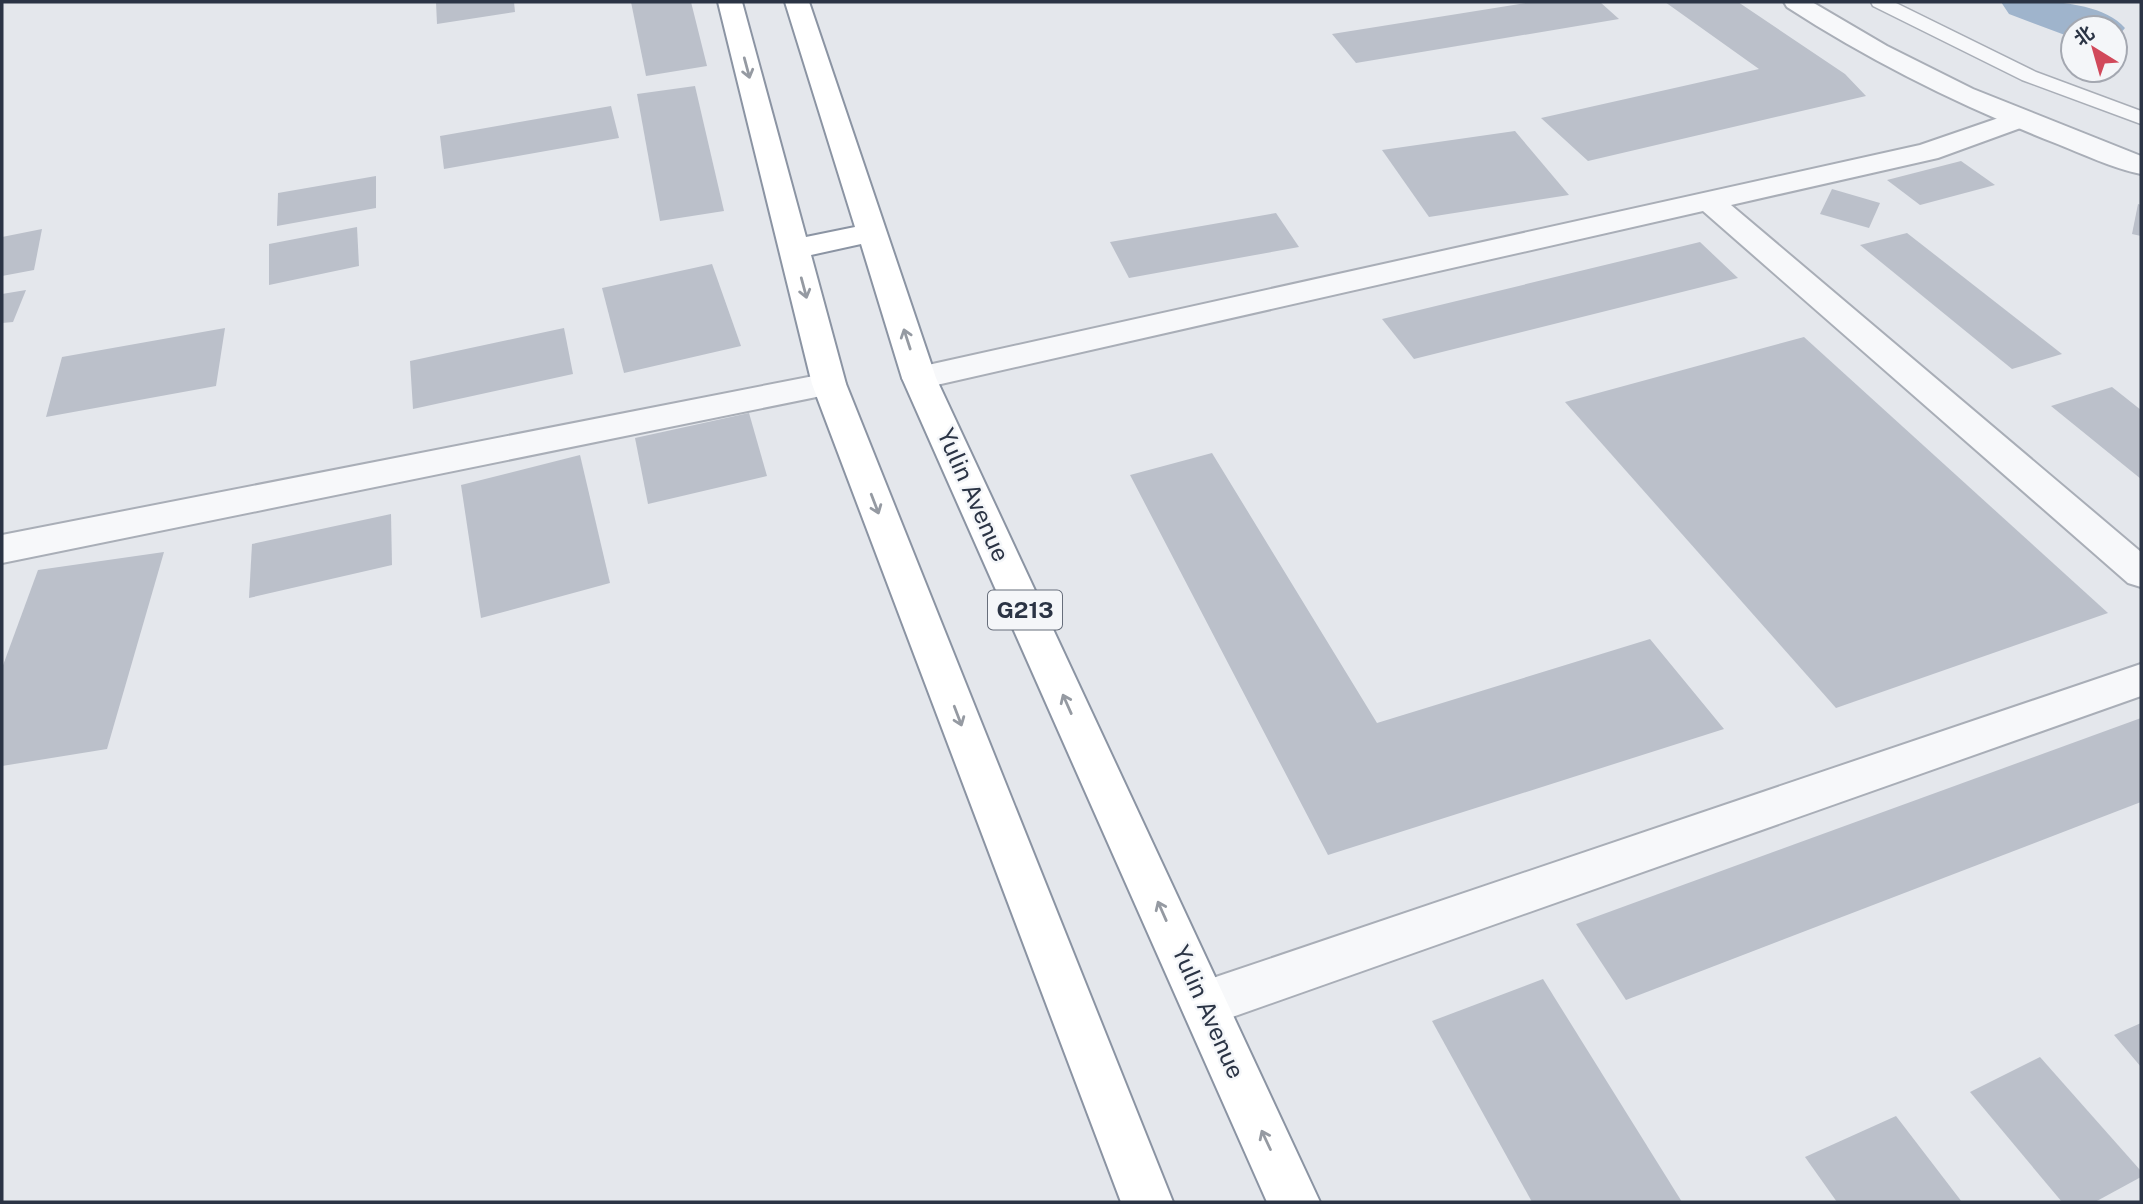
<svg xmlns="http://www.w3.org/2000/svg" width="2143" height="1204" font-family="'Public Sans','Noto Sans SC',sans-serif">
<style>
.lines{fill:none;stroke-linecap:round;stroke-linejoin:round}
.river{fill:#9fb4cc;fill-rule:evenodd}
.building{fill:#bbc0ca}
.pedestrian-casing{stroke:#a9aeb7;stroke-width:3}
.minor-casing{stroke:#a9aeb7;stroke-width:4}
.tertiary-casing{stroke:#a9aeb7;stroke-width:4}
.trunk-casing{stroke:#8b94a3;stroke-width:4}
.pedestrian{fill:#f7f8fa;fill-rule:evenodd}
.minor{fill:#f7f8fa;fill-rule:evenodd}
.tertiary{fill:#f7f8fa;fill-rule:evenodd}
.trunk{fill:#fff;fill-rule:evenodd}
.oneway{stroke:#959aa2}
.labels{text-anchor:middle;stroke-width:5;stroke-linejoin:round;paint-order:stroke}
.shield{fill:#f4f6f9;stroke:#676e7b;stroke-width:2}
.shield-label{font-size:23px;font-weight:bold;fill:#2b3445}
.street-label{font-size:24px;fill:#2b3445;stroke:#f4f6f9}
</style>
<rect width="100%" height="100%" fill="#e4e7ec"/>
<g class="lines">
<path class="river" d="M2001 2C2039 0 2101 0 2125 28L2115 40V28H2073V38L2009 14Z"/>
</g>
<g class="building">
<polygon points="436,2 514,2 515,12 437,24"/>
<polygon points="631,2 691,2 707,66 646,76"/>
<polygon points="1532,2 1600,2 1619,19 1356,63 1332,34"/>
<polygon points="1665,2 1738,2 1845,74 1866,96 1588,161 1541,118 1759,69"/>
<polygon points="695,86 724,211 660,221 637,94"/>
<polygon points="611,106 619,138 444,169 440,136"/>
<polygon points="1515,131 1569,195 1429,217 1382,150"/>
<polygon points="1961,161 1995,185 1920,205 1887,180"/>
<polygon points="376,176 376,208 277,226 278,193"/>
<polygon points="1832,189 1880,203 1869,228 1820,214"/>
<polygon points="2138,204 2141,205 2141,236 2132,234"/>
<polygon points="1276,213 1299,247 1129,278 1110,242"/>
<polygon points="357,227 359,266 269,285 269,244"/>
<polygon points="42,229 34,270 2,276 2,237"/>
<polygon points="1907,233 2062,354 2012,369 1860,245"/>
<polygon points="1700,242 1738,278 1414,359 1382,319"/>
<polygon points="712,264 741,346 624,373 602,288"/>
<polygon points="26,290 13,322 2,323 2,294"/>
<polygon points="225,328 216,386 46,417 62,357"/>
<polygon points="564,328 573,374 413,409 410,361"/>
<polygon points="1804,337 2108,613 1836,708 1565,402"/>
<polygon points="2112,387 2141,410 2141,479 2051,406"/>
<polygon points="749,413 767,476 648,504 635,438"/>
<polygon points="1212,453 1377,723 1650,639 1724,729 1328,855 1130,475"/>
<polygon points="580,455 610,583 481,618 461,485"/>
<polygon points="391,514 392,565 249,598 252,544"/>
<polygon points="164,552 107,749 2,766 2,668 38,570"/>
<polygon points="2141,718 2141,802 1626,1000 1576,924"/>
<polygon points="1543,979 1682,1202 1532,1202 1432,1021"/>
<polygon points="2141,1023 2141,1067 2114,1035"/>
<polygon points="2040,1057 2141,1171 2141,1177 2095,1202 2062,1202 1970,1092"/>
<polygon points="1896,1116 1962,1202 1837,1202 1805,1157"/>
</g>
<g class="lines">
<g class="pedestrian-casing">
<polygon id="pedestrian" points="1871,2 1894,2 2036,72 2141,111 2141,124 2022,80 1873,6"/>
</g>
<g class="minor-casing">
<g id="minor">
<polygon points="2016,112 2026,114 2030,120 2026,126 1938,158 1731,205 2141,552 2141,587 2128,583 1703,211 919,389 907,386 902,378 907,370 919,367 1920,145"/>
<polygon points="829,373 841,376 846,384 841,392 2,563 2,535"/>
<polygon points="2141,664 2141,696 1204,1027 1187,1020 1180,1004 1187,988 1204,981"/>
</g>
</g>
<g class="tertiary-casing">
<path id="tertiary" d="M1784 2H1812L1887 46 1973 89 2141 156V174C2112 168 2083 154 2055 143 1961 106 1872 62 1787 7Z"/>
</g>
<g class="trunk-casing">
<polygon id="trunk" points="718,2 742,2 806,237 855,227 785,2 809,2 936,378 1320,1202 1267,1202 902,378 861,244 811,255 846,384 1173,1202 1121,1202 812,384"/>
</g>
<use href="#pedestrian" class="pedestrian"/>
<use href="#minor" class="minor"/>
<use href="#tertiary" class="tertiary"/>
<use href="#trunk" class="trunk"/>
</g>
<defs><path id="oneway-shaft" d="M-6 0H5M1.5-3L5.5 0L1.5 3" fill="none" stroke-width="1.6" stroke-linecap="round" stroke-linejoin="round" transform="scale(1.75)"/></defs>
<g class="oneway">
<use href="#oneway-shaft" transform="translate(747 68) rotate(75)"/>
<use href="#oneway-shaft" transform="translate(804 288) rotate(75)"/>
<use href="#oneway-shaft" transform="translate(907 339) rotate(-108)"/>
<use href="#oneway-shaft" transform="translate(875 504) rotate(69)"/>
<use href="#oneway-shaft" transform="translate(1067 704) rotate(-114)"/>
<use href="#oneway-shaft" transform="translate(958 716) rotate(69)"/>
<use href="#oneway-shaft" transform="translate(1162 911) rotate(-114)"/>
<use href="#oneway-shaft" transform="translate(1266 1140) rotate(-115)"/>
</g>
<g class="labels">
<rect class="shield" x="988" y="590.5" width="74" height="39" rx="5"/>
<g class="shield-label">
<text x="1025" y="618">G213</text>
</g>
<g class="street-label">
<text transform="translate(973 495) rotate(66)" y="8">Yulin Avenue</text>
<text transform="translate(1208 1012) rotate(66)" y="8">Yulin Avenue</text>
</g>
</g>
<rect width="2143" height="1204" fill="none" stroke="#2b3445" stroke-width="7"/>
<g transform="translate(2094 49) rotate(323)"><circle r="33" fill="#f4f6f9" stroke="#a4a8b1" stroke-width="2"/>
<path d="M0-5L12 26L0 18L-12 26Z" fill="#d1495b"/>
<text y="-10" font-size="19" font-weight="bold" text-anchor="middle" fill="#2b3445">北</text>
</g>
</svg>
